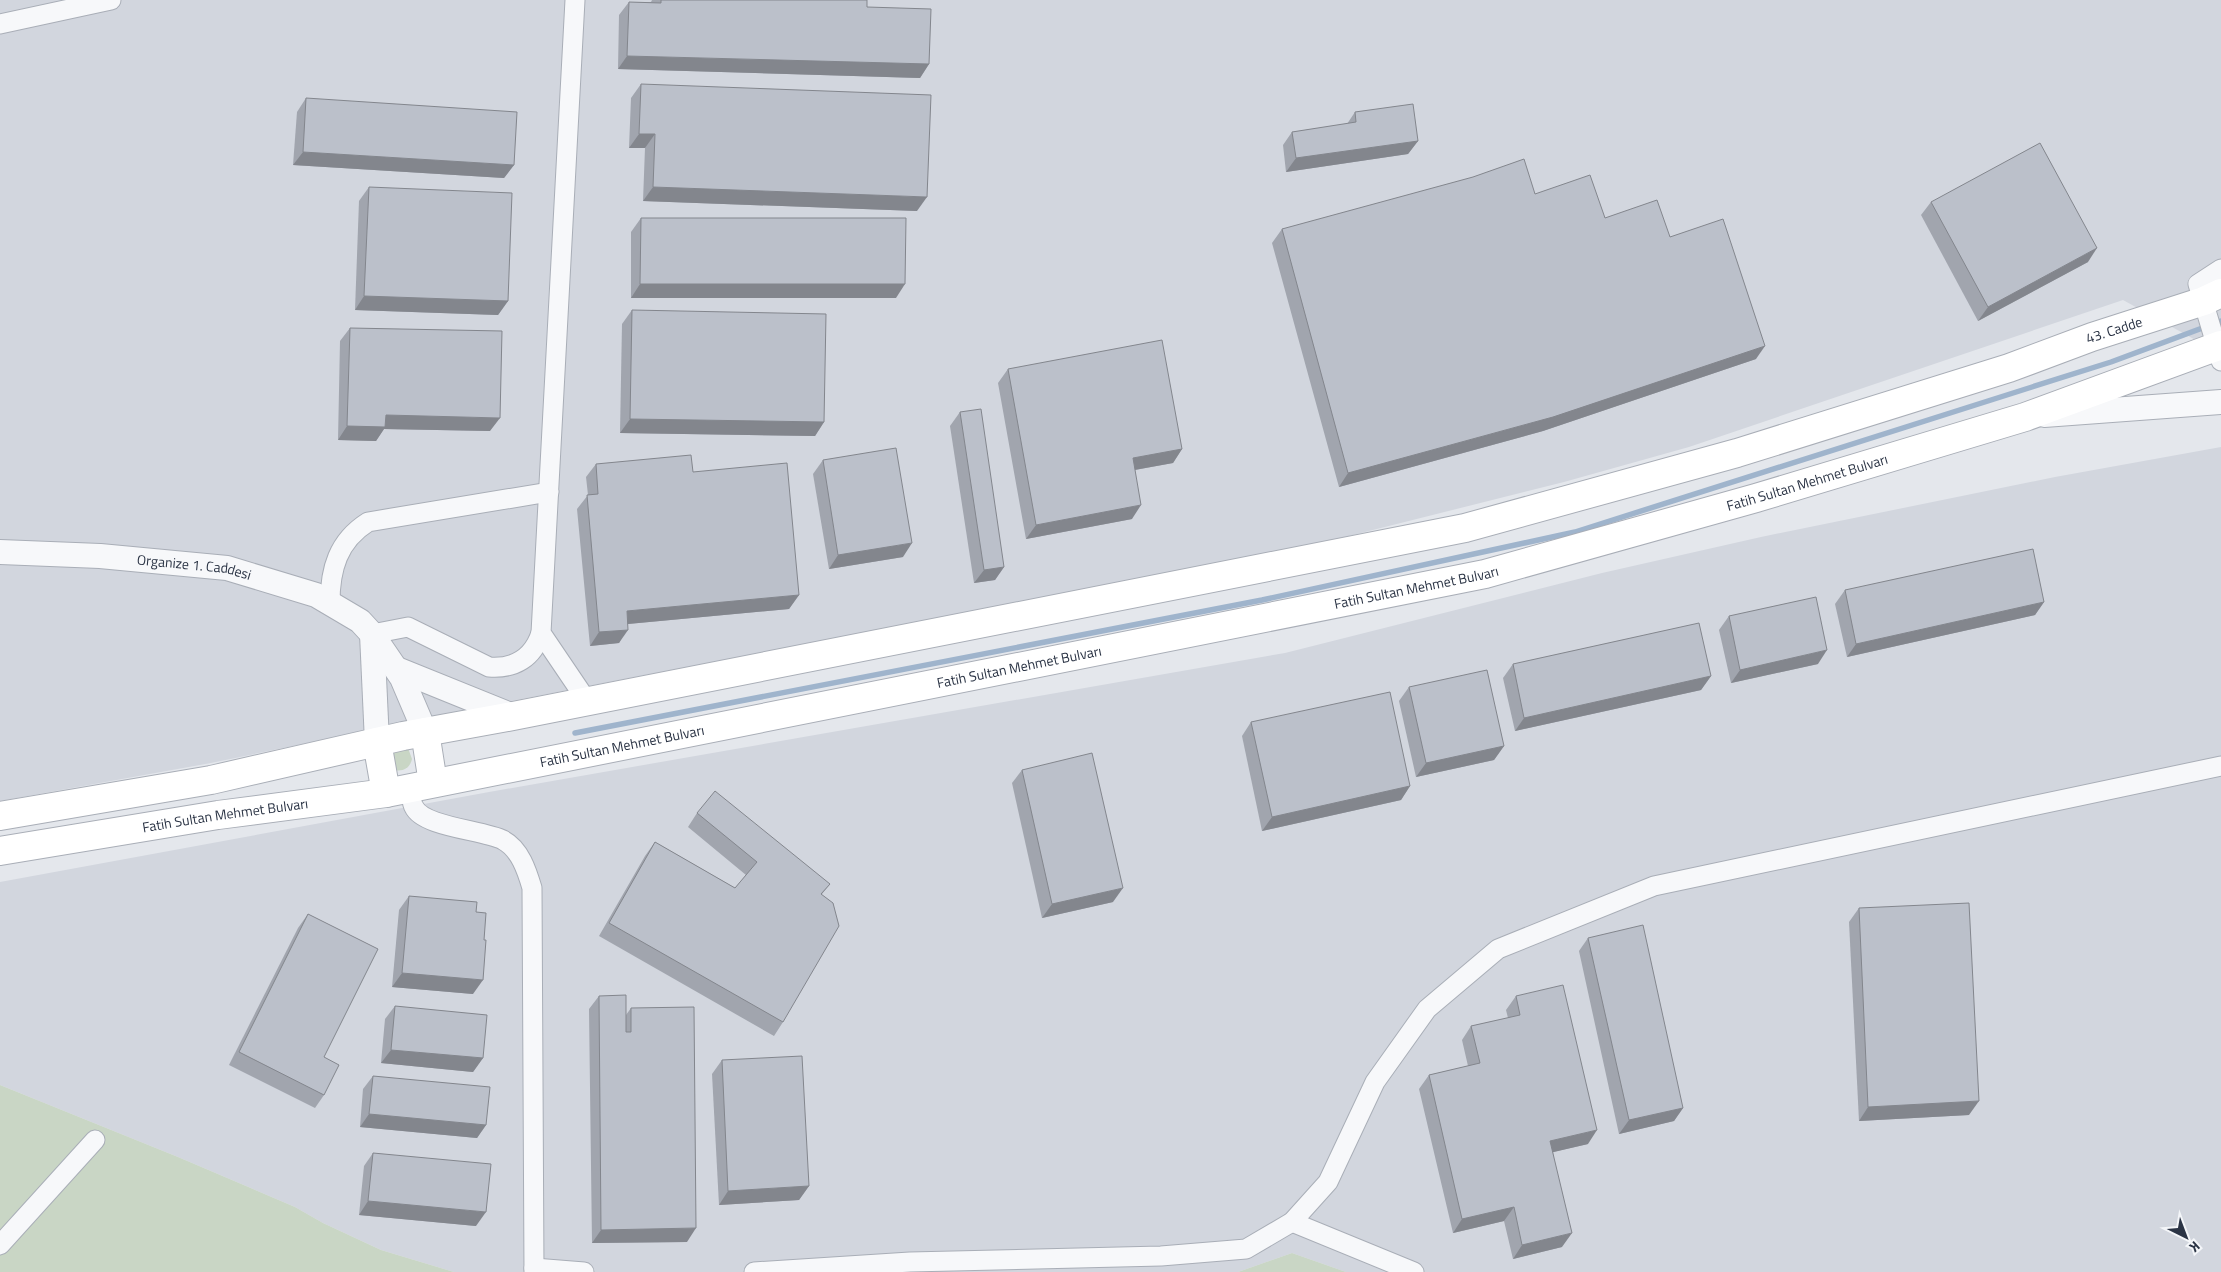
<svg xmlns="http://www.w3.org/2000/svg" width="2221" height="1272" font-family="'Titillium Web',sans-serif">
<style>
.built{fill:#d2d6de}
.green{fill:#c9d6c5}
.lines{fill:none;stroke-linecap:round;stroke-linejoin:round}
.stream{stroke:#9fb4cc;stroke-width:5.5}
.minor-casing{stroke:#a9aeb7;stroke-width:21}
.tertiary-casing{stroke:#a9aeb7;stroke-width:26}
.secondary-casing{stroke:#a9aeb7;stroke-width:30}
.minor{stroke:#f7f8fa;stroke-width:19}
.tertiary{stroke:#f7f8fa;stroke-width:24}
.secondary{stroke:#fff;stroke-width:28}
.wall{fill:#a1a5ae}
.shaded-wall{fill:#83868d}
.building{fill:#bbc0ca;stroke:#83868d}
.labels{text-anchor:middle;stroke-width:4.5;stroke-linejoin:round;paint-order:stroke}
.street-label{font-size:14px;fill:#2b3445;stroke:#f4f6f9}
</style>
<rect width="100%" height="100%" fill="#e4e7ec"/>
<g class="built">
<polygon points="0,0 2221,0 2221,354 2123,300 1689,447 1564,482 1329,541 1220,564 511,701 211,763 0,801"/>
<polygon points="2221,447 2221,1272 1346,1272 1292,1253 1238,1272 454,1272 381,1250 323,1223 295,1207 178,1157 0,1085 0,882 489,792 1285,653 1602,573 1761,537 2055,477"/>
</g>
<g class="green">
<path d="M408 748 412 759C410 768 403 772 394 770L387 752Z"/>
<polygon points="0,1085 178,1157 295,1207 323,1223 381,1250 454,1272 0,1272"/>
<polygon points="1292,1253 1346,1272 1238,1272"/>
</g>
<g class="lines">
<polyline class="stream" points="575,733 1262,600 1575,532 2032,387 2111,362 2221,321"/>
<g class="minor-casing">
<g id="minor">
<polyline points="575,0 541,633 587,701"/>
<polyline points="0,24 111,0"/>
<polyline points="2221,269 2198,284 2221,361"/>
<path d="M330 603C330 569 338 541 368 522L549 492"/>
<path d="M372 634 408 627 489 667C515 669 533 658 541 633"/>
<path d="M411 788C412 794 411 803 414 807 423 827 483 830 503 840 520 849 527 871 532 888L534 1272"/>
<polyline points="1292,1222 1414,1272"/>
<polyline points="0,1245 95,1140"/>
<polyline points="534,1268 584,1272"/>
<polyline points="754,1272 910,1262 1161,1256 1246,1249 1292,1222 1328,1182 1375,1082 1427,1009 1498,949 1654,886 2221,766"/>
</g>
</g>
<g class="tertiary-casing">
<g id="tertiary">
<polyline points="2044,415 2221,402"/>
<path id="s1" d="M0 552 100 556 227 568 316 595 360 621 372 634 402 678 425 732"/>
<polyline points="372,634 377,742"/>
<polyline points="397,669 513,716"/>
</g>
</g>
<g class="secondary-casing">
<g id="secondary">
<polyline points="425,732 433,783"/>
<polyline points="377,742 386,793"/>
<path id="s2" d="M0 816 211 780 403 736 513 716 1465 528 1737 453 2009 368 2092 337 2204 301 2221 293"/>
<path id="s3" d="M0 851 218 815 386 793 1485 574 1756 498 2025 417 2221 345"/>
</g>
</g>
<use href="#minor" class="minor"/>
<use href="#tertiary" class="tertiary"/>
<use href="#secondary" class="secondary"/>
</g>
<g class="wall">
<polygon points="652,0 867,0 867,7 929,64 920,78 618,69 619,15 629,2 651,2"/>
<polygon points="641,84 917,211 643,201 645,148 629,148 631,98"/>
<polygon points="306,98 514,165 504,178 293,165 297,112"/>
<polygon points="1355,112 1418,141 1408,154 1286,172 1283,145 1292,132 1347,124"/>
<polygon points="369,187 508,301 498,315 355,310 359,201"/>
<polygon points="1535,194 1605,218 1670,237 1756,359 1543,431 1339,487 1272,243 1282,229"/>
<polygon points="1931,202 2088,262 1978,321 1921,215"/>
<polygon points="641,218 896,298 631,298 631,232"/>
<polygon points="632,310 824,422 815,436 620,433 622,324"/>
<polygon points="350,328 490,431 384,429 376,441 338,440 340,341"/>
<polygon points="1008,369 1182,449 1173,463 1135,470 1132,519 1026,539 998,383"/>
<polygon points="960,412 1004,567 995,580 974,583 950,426"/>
<polygon points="823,460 903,557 829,569 813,474"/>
<polygon points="596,464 693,472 799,595 789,609 628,624 619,643 590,646 577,509 588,495 586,477"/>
<polygon points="1845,590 2044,602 2035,615 1847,657 1835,604"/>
<polygon points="1729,616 1818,664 1731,683 1719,630"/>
<polygon points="1513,664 1711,676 1701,690 1515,731 1503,678"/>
<polygon points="1409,687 1504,746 1494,760 1416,777 1399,701"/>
<polygon points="1251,722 1410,786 1401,800 1262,831 1242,736"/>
<polygon points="1022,770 1113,902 1042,918 1012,783"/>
<polygon points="697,813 830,884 822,894 783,1022 774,1036 599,936 645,856 655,842 735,888 746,875 688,827"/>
<polygon points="409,896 476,912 473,994 392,987 399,910"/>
<polygon points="1859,908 1969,1115 1859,1121 1849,922"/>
<polygon points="308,914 324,1057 324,1095 315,1108 229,1065 298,928"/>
<polygon points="1588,938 1683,1108 1674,1121 1619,1134 1579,951"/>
<polygon points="599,996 626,1015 631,1008 687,1242 592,1243 589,1009"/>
<polygon points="1516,996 1588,1144 1553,1152 1562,1247 1513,1259 1504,1221 1453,1233 1419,1089 1429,1075 1468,1066 1462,1040 1471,1026 1508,1018 1506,1010"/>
<polygon points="395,1006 483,1058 473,1072 381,1063 385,1019"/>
<polygon points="722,1060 809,1186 799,1200 719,1205 712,1074"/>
<polygon points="373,1076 486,1125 477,1138 360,1127 363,1089"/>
<polygon points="373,1153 476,1226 359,1215 364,1166"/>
</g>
<g class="shaded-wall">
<polygon points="627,56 929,64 920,78 618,69"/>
<polygon points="639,134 655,134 645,148 629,148"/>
<polygon points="1418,141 1408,154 1286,172 1296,158"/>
<polygon points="303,152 514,165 504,178 293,165"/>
<polygon points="653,187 927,197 917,211 643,201"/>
<polygon points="2097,248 2088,262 1978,321 1988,307"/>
<polygon points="640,284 905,284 896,298 631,298"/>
<polygon points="364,296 508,301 498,315 355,310"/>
<polygon points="1765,346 1756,359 1543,431 1339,487 1348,473"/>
<polygon points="386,415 500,418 490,431 384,429 376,441 338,440 347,426"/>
<polygon points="630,419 824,422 815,436 620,433"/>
<polygon points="1182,449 1173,463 1123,472 1133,458"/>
<polygon points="1141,505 1132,519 1026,539 1036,525"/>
<polygon points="912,543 903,557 829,569 838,555"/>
<polygon points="1004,567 995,580 974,583 984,570"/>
<polygon points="799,595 789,609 617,625 627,611"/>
<polygon points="2044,602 2035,615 1847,657 1856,644"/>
<polygon points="628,630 619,643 590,646 599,632"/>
<polygon points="1827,650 1818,664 1731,683 1740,670"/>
<polygon points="1711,676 1701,690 1515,731 1524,718"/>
<polygon points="1504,746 1494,760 1416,777 1426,763"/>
<polygon points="1410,786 1401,800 1262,831 1272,817"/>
<polygon points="1123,888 1113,902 1042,918 1052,904"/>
<polygon points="402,973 483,980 473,994 392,987"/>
<polygon points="391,1050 483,1058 473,1072 381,1063"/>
<polygon points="1979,1101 1969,1115 1859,1121 1868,1107"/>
<polygon points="1683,1108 1674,1121 1619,1134 1629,1120"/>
<polygon points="369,1114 486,1125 477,1138 360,1127"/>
<polygon points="1597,1130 1588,1144 1541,1155 1550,1141"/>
<polygon points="809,1186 799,1200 719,1205 728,1191"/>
<polygon points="368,1201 486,1212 476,1226 359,1215"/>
<polygon points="1514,1207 1504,1221 1453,1233 1462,1219"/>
<polygon points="696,1228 687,1242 592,1243 601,1230"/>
<polygon points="1572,1233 1562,1247 1513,1259 1522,1245"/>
</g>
<g class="building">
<polygon points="661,0 867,0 867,7 931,9 929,64 627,56 629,2 661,3"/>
<polygon points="641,84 931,95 927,197 653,187 655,134 639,134"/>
<polygon points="306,98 517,112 514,165 303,152"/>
<polygon points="1413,104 1418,141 1296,158 1292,132 1356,122 1355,112"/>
<polygon points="2040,143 2097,248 1988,307 1931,202"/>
<polygon points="1524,159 1535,194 1590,175 1605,218 1657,200 1670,237 1723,219 1765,346 1553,417 1348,473 1282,229 1473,177"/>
<polygon points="369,187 512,193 508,301 364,296"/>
<polygon points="641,218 906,218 905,284 640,284"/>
<polygon points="632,310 826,314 824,422 630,419"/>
<polygon points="350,328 502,331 500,418 386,415 385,427 347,426"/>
<polygon points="1162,340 1182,449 1133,458 1141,505 1036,525 1008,369"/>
<polygon points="981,409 1004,567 984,570 960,412"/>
<polygon points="896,448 912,543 838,555 823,460"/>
<polygon points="691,455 693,472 787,463 799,595 627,611 628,630 599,632 587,495 598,494 596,464"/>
<polygon points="2033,549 2044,602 1856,644 1845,590"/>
<polygon points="1816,597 1827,650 1740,670 1729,616"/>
<polygon points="1699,623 1711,676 1524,718 1513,664"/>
<polygon points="1487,670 1504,746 1426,763 1409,687"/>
<polygon points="1390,692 1410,786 1272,817 1251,722"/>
<polygon points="1092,753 1123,888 1052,904 1022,770"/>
<polygon points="715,791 830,884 821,894 833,903 839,926 783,1022 609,923 655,842 735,888 757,862 697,813"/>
<polygon points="409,896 477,902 476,912 486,913 484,940 486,940 483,980 402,973"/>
<polygon points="1969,903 1979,1101 1868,1107 1859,908"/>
<polygon points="308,914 378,949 324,1057 339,1065 324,1095 239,1052"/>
<polygon points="1643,925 1683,1108 1629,1120 1588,938"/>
<polygon points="1563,985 1597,1130 1550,1141 1572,1233 1522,1245 1514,1207 1462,1219 1429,1075 1480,1063 1471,1026 1520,1015 1516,996"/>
<polygon points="626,995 626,1032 631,1032 631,1008 694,1007 696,1228 601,1230 599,996"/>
<polygon points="395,1006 487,1015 483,1058 391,1050"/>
<polygon points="802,1056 809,1186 728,1191 722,1060"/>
<polygon points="373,1076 490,1087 486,1125 369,1114"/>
<polygon points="373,1153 491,1164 486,1212 368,1201"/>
</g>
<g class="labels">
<g class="street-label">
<text dy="5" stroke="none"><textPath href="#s2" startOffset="2172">43. Cadde</textPath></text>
<text dy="5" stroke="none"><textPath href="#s3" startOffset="1846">Fatih Sultan Mehmet Bulvarı</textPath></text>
<text dy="5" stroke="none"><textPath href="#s1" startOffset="195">Organize 1. Caddesi</textPath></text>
<text dy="5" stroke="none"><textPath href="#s3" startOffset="1441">Fatih Sultan Mehmet Bulvarı</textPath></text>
<text dy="5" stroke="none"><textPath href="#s3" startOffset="1036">Fatih Sultan Mehmet Bulvarı</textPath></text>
<text dy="5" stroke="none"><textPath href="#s3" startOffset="631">Fatih Sultan Mehmet Bulvarı</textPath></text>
<text dy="5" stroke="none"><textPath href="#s3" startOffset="228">Fatih Sultan Mehmet Bulvarı</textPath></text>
</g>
</g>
<g transform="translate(2186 1237) rotate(138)" stroke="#f4f6f9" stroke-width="4" paint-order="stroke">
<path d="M0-4L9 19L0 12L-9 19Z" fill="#2b3445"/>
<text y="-8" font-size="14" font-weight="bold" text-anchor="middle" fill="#2b3445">K</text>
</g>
</svg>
